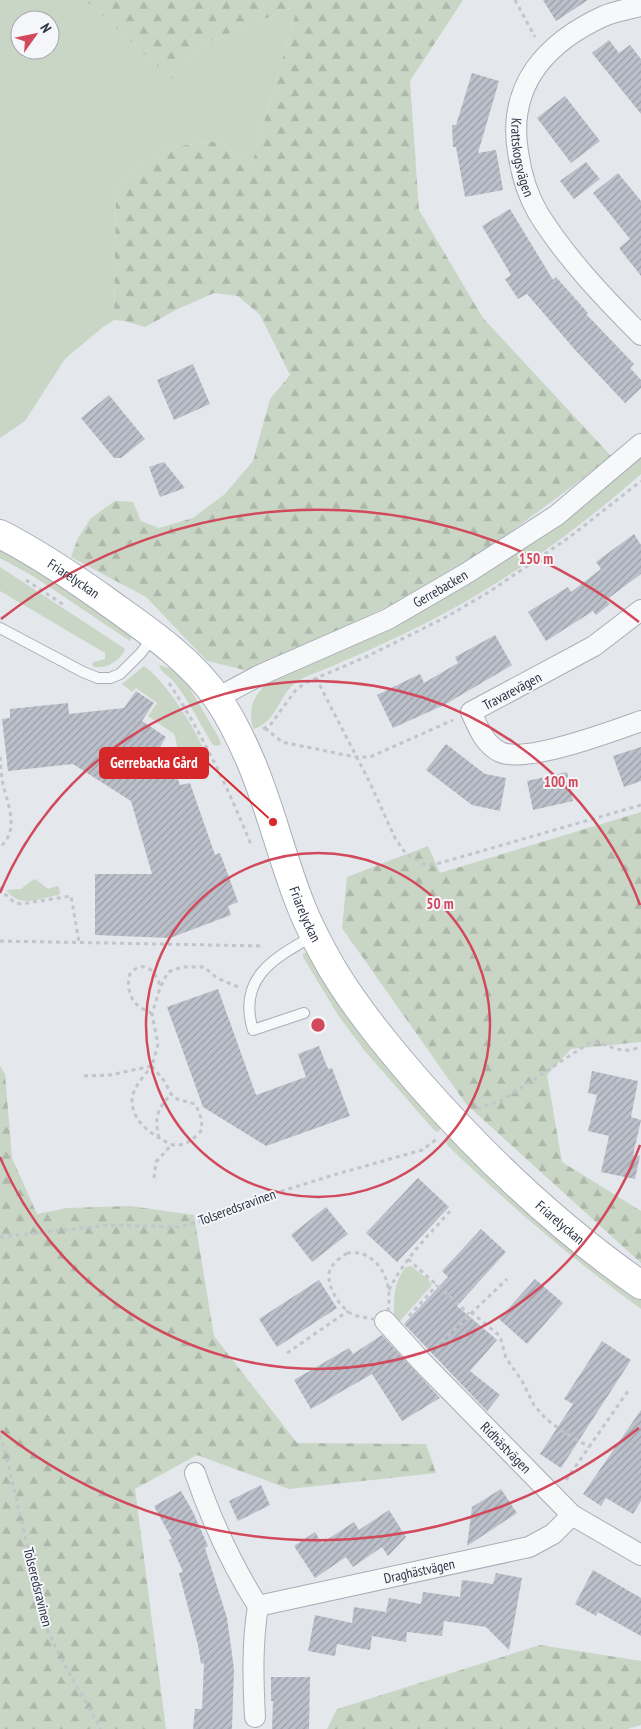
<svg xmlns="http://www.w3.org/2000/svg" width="641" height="1729" font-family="'PT Sans Narrow',sans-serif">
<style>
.green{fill:#c9d6c5;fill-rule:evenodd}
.forest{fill:url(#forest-firs)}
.building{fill:url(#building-hatch)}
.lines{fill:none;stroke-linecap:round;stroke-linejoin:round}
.lane-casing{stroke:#a9aeb7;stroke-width:12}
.street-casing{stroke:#a9aeb7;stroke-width:22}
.secondary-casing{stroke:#a9aeb7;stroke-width:30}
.path{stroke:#c2c5cb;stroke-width:3;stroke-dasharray:4 4;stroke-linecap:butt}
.lane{stroke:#f7f8fa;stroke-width:10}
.street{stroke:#f7f8fa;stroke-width:20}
.secondary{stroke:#fff;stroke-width:28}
.ring{fill:none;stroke:#d1495b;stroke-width:2.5}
.labels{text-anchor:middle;stroke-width:4;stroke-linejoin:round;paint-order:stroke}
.street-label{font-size:14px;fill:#2b3445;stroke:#f4f6f9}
.centre{fill:#d1495b;stroke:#f4f6f9;stroke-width:2.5}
.ring-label{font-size:15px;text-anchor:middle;font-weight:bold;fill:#d1495b;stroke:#f4f6f9;stroke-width:4;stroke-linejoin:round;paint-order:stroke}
.leader{fill:none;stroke:#d62828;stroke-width:2}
.callout-dot{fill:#d62828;stroke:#f4f6f9;stroke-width:2}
.callout{fill:#d62828;stroke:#d62828;stroke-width:2}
.callout-label{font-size:15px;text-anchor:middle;font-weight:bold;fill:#fff}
</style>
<defs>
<pattern id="forest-firs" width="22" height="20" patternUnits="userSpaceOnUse" patternTransform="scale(1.25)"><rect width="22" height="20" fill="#c9d6c5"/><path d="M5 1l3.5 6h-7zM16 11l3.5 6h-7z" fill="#adb8ab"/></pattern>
<pattern id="building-hatch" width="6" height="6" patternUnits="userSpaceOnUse" patternTransform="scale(1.25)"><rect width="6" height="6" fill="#bbc0ca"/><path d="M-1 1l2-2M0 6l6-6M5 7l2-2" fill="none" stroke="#989da6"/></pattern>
</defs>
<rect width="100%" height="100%" fill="#e4e7ec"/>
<g class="green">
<path d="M0 0H85L172 79 204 44 298 5 252 164 219 141 162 148 116 187 114 320 103 327 65 359 25 421 0 438ZM20 20H50V50H20Z"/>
<path d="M641 455V474C574 533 500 586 420 626 392 640 365 652 337 664 324 670 310 674 298 681 279 693 277 723 253 729 248 707 253 696 269 681L443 598 490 571 563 520Z"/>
<polygon points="0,549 6,550 130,630 132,636 130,641 33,576 0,558"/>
<path d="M0 567 124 648 125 650C119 661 107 669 94 667L92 664 94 662 105 659V653L0 591Z"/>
<path d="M159 665 176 670 189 687 219 738 221 745 215 746 212 744C200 723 189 701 174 682 169 676 160 672 159 665Z"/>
<path d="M144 666C167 682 196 730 207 756V759C196 773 181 759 177 746 176 742 176 738 174 734L148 716 157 703 136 688 132 692 122 684Z"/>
<path d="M35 879 48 889 57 886 59 887 60 893 59 895C38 898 21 909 6 890L21 889 31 881Z"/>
<polygon points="307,952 309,953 364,1038 383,1062 442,1127 438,1132 434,1130 364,1050 338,1015 303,957 303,954"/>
<path d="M450 1138 454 1139 622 1287 641 1300V1309C572 1259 508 1204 447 1145L446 1142Z"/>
<path d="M411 1266 428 1279 432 1285 399 1322 394 1317C394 1297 393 1283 406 1267Z"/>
</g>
<g class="forest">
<polygon points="85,0 463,0 410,81 419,210 483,318 612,457 490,547 392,604 327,637 249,671 207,661 146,597 71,557 78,538 91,518 115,501 133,502 141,521 159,528 193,518 225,494 253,461 270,399 290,375 260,315 238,296 214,293 178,309 145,327 124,321 114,320 116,187 162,148 219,141 252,164 298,5 204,44 172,79"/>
<polygon points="641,812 641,1042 571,1049 547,1075 562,1162 641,1211 641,1263 466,1104 342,928 347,877 428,846 440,873"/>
<polygon points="0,1066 5,1074 12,1158 37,1214 67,1208 130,1206 194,1215 214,1336 297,1443 426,1444 436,1473 289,1489 197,1455 135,1489 166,1729 0,1729"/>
<polygon points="540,1645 641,1661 641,1725 627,1729 327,1729 337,1709"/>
</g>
<g class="building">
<polygon points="543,0 588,0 556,21"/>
<polygon points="609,40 619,53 630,45 641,59 641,114 592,53"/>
<polygon points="472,73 499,81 478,153 496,150 503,190 465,197 456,147 453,147 452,125 456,125"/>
<polygon points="565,96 600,141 571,163 537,118"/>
<polygon points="586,162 600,179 574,199 560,181"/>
<polygon points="618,173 641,201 641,276 619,248 630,239 593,193"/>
<polygon points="510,209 553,280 556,277 588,313 586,314 634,364 630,368 641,380 641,388 625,403 576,351 527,294 518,299 505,279 511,275 482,226"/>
<polygon points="193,364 210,404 174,420 157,380"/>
<polygon points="109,395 145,439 121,458 114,458 81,418"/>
<polygon points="164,462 185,488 160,497 149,467"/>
<polygon points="634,534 641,545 641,574 606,600 610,604 596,615 593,611 546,641 528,612 568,587 571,592 601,569 596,562"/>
<polygon points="495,635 512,665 444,705 393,728 377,695 420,674 424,683 458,663 455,657"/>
<polygon points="136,691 154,703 142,721 166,737 160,747 169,753 164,762 174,768 180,785 190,783 215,855 220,853 238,902 228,906 231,915 170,938 95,935 95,874 152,874 131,801 73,764 8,771 2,719 10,718 10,709 68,703 69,714 124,708"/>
<polygon points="446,744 485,774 506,778 500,811 472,805 426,770"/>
<polygon points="641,747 641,781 624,787 613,756"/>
<polygon points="567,772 573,801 533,810 527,781"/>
<polygon points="218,989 256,1095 306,1077 298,1054 319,1046 328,1069 332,1068 350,1116 266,1146 203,1107 167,1007"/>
<polygon points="592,1071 638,1081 631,1117 641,1120 633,1155 640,1156 635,1179 601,1172 609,1136 588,1131 597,1095 588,1093"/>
<polygon points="418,1178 449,1207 397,1262 366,1233"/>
<polygon points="326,1207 348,1234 312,1262 291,1235"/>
<polygon points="481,1229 506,1252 457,1306 497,1340 470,1371 500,1395 487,1411 404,1324 448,1277 442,1271"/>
<polygon points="535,1279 563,1303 527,1344 499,1319"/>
<polygon points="319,1280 337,1308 277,1347 259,1319"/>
<polygon points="382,1335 440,1398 402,1421 372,1374 311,1409 294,1380 349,1348 353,1354"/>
<polygon points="602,1341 631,1360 561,1468 540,1454 573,1404 564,1399"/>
<polygon points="641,1410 641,1501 633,1514 606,1498 601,1506 583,1494"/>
<polygon points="261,1485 270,1505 238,1521 229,1501"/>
<polygon points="501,1489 517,1513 467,1546 472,1507"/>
<polygon points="181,1491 193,1512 208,1546 205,1548 227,1618 234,1669 232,1729 193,1729 195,1709 202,1709 204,1663 201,1664 198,1645 179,1573 183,1572 169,1540 172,1539 154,1506"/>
<polygon points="389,1510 406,1537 388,1556 382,1547 353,1567 346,1557 315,1578 294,1546 315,1532 322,1543 354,1522 359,1530"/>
<polygon points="593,1570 641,1598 641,1636 598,1612 596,1616 575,1604"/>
<polygon points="496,1573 522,1578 509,1650 486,1627 444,1621 442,1636 407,1632 406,1642 372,1636 370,1650 337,1644 335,1656 308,1651 315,1615 352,1623 354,1607 386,1612 389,1598 421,1604 423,1592 460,1597 462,1580 493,1584"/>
<polygon points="271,1677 310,1677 309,1729 272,1729 273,1701 271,1701"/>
</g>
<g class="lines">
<g class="lane-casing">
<g id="lane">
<polyline points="0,628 83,672 98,678 110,678 120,674 140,654 154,636"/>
<path d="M304 1013 253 1030C237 978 274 958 313 936"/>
</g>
</g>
<g class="street-casing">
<g id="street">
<path id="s1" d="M641 6C629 9 616 11 604 16 547 42 507 85 518 152 521 173 527 194 538 213 566 258 604 298 641 335"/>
<path d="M641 610 594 646 471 712C478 727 484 744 500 752 526 764 613 731 641 721"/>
<path id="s2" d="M217 698 258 676 388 619 467 573 557 515 641 444"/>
<path id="s3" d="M385 1321 421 1361 572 1515 641 1555"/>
<path d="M195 1473C211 1519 231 1564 258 1606 252 1643 253 1680 255 1717"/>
<path id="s4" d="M258 1606 529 1547 553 1534 572 1515"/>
</g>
</g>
<g class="secondary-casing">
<g id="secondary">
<path id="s5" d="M0 534C39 554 76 579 112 605 150 632 191 660 218 699 231 718 242 741 251 762 271 809 282 859 301 906 310 929 321 949 333 970 358 1011 388 1047 419 1083 485 1158 559 1228 641 1285"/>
</g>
</g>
<g class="path">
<polyline points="515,0 535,37"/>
<polyline points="26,580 64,605"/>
<polyline points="316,678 371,785 395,838 406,854 426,865 440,863 641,805"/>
<path d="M169 683C203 735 229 790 252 847"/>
<polyline points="265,728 282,742 355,757 370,757 453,720"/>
<polyline points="263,729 271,724 295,691 305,683 368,656 448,616 489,592 571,536 641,481"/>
<path d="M0 757C1 767 1 778 4 788 9 808 19 831 0 847"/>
<path d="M0 887C6 896 11 902 21 904L71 896 79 942"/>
<polyline points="0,941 264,946"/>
<path d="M152 1014C149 1011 145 1010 141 1008 130 1001 126 986 130 974 143 958 157 971 160 987"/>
<path d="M152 1066 165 1082 171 1094 177 1099 195 1104C200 1113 202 1120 202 1130 194 1138 187 1146 175 1145 170 1145 165 1141 161 1139 146 1130 132 1119 132 1100 133 1087 144 1076 152 1066Z"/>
<polyline points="84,1076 110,1075 152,1066 158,1044 152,1014 160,988 168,972 182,967 204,967 217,978 238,987"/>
<path d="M477 1109 501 1101 589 1043C604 1041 611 1050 625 1050 630 1051 636 1048 641 1047"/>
<path d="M159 1138C154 1117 157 1110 171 1094"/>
<polyline points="154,1178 156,1162 172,1144"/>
<polyline points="0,1237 109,1225 178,1227 217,1217 243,1203 337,1174 422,1150 437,1139"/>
<path d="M347 1253C352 1253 359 1252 363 1254 389 1265 394 1297 385 1321 376 1319 363 1318 354 1315 341 1310 327 1287 329 1273 331 1264 340 1258 347 1253Z"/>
<polyline points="408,1259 469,1314"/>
<path d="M389 1290C404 1259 429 1235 451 1210"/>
<polyline points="471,1312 500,1336 506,1358 522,1381 534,1405 546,1419 564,1432 589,1447"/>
<polyline points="409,1316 437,1285"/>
<polyline points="436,1347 507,1279"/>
<polyline points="287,1353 348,1311"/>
<polyline points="0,1435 6,1455 47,1629 63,1662 101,1729"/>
<polyline points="566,1480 628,1391"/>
</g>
<use href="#lane" class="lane"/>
<use href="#street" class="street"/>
<use href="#secondary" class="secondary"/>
</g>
<g class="ring">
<circle cx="318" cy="1025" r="172"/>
<path d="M640 1145A344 344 0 0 1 0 1157M0 893A344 344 0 0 1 640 905"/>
<path d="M639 1428A515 515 0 0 1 1 1431M1 619A515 515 0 0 1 639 622"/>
</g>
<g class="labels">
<g class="street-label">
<text dy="5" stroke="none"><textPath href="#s1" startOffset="219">Krattskogsvägen</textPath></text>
<text dy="5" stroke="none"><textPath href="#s5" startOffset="86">Friarelyckan</textPath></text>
<text dy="5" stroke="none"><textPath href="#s2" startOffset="249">Gerrebacken</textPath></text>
<text transform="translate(512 691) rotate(-28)" y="5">Travarevägen</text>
<text dy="5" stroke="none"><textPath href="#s5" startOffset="508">Friarelyckan</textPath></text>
<text transform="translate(237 1207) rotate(-20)" y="5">Tolseredsravinen</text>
<text dy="5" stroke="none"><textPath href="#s5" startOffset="911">Friarelyckan</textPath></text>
<text dy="5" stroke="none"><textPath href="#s3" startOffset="175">Ridhästvägen</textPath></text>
<text dy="5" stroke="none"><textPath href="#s4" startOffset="165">Draghästvägen</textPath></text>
<text transform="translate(38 1587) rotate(76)" y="5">Tolseredsravinen</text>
</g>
</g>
<circle cx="318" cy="1025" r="8" class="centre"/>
<g class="ring-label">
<text x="536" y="564">150 m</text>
<text x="561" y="787">100 m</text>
<text x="440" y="909">50 m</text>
</g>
<path class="leader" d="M273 822L208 763"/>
<circle class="callout-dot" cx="273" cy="822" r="5"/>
<rect class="callout" x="100" y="748" width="108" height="30" rx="5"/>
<g class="callout-label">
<text x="154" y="768">Gerrebacka Gård</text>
</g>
<g transform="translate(35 35) rotate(57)"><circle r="24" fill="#f4f6f9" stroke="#a4a8b1"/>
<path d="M0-4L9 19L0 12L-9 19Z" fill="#d1495b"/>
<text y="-8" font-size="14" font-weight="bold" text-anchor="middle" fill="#2b3445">N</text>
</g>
</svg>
